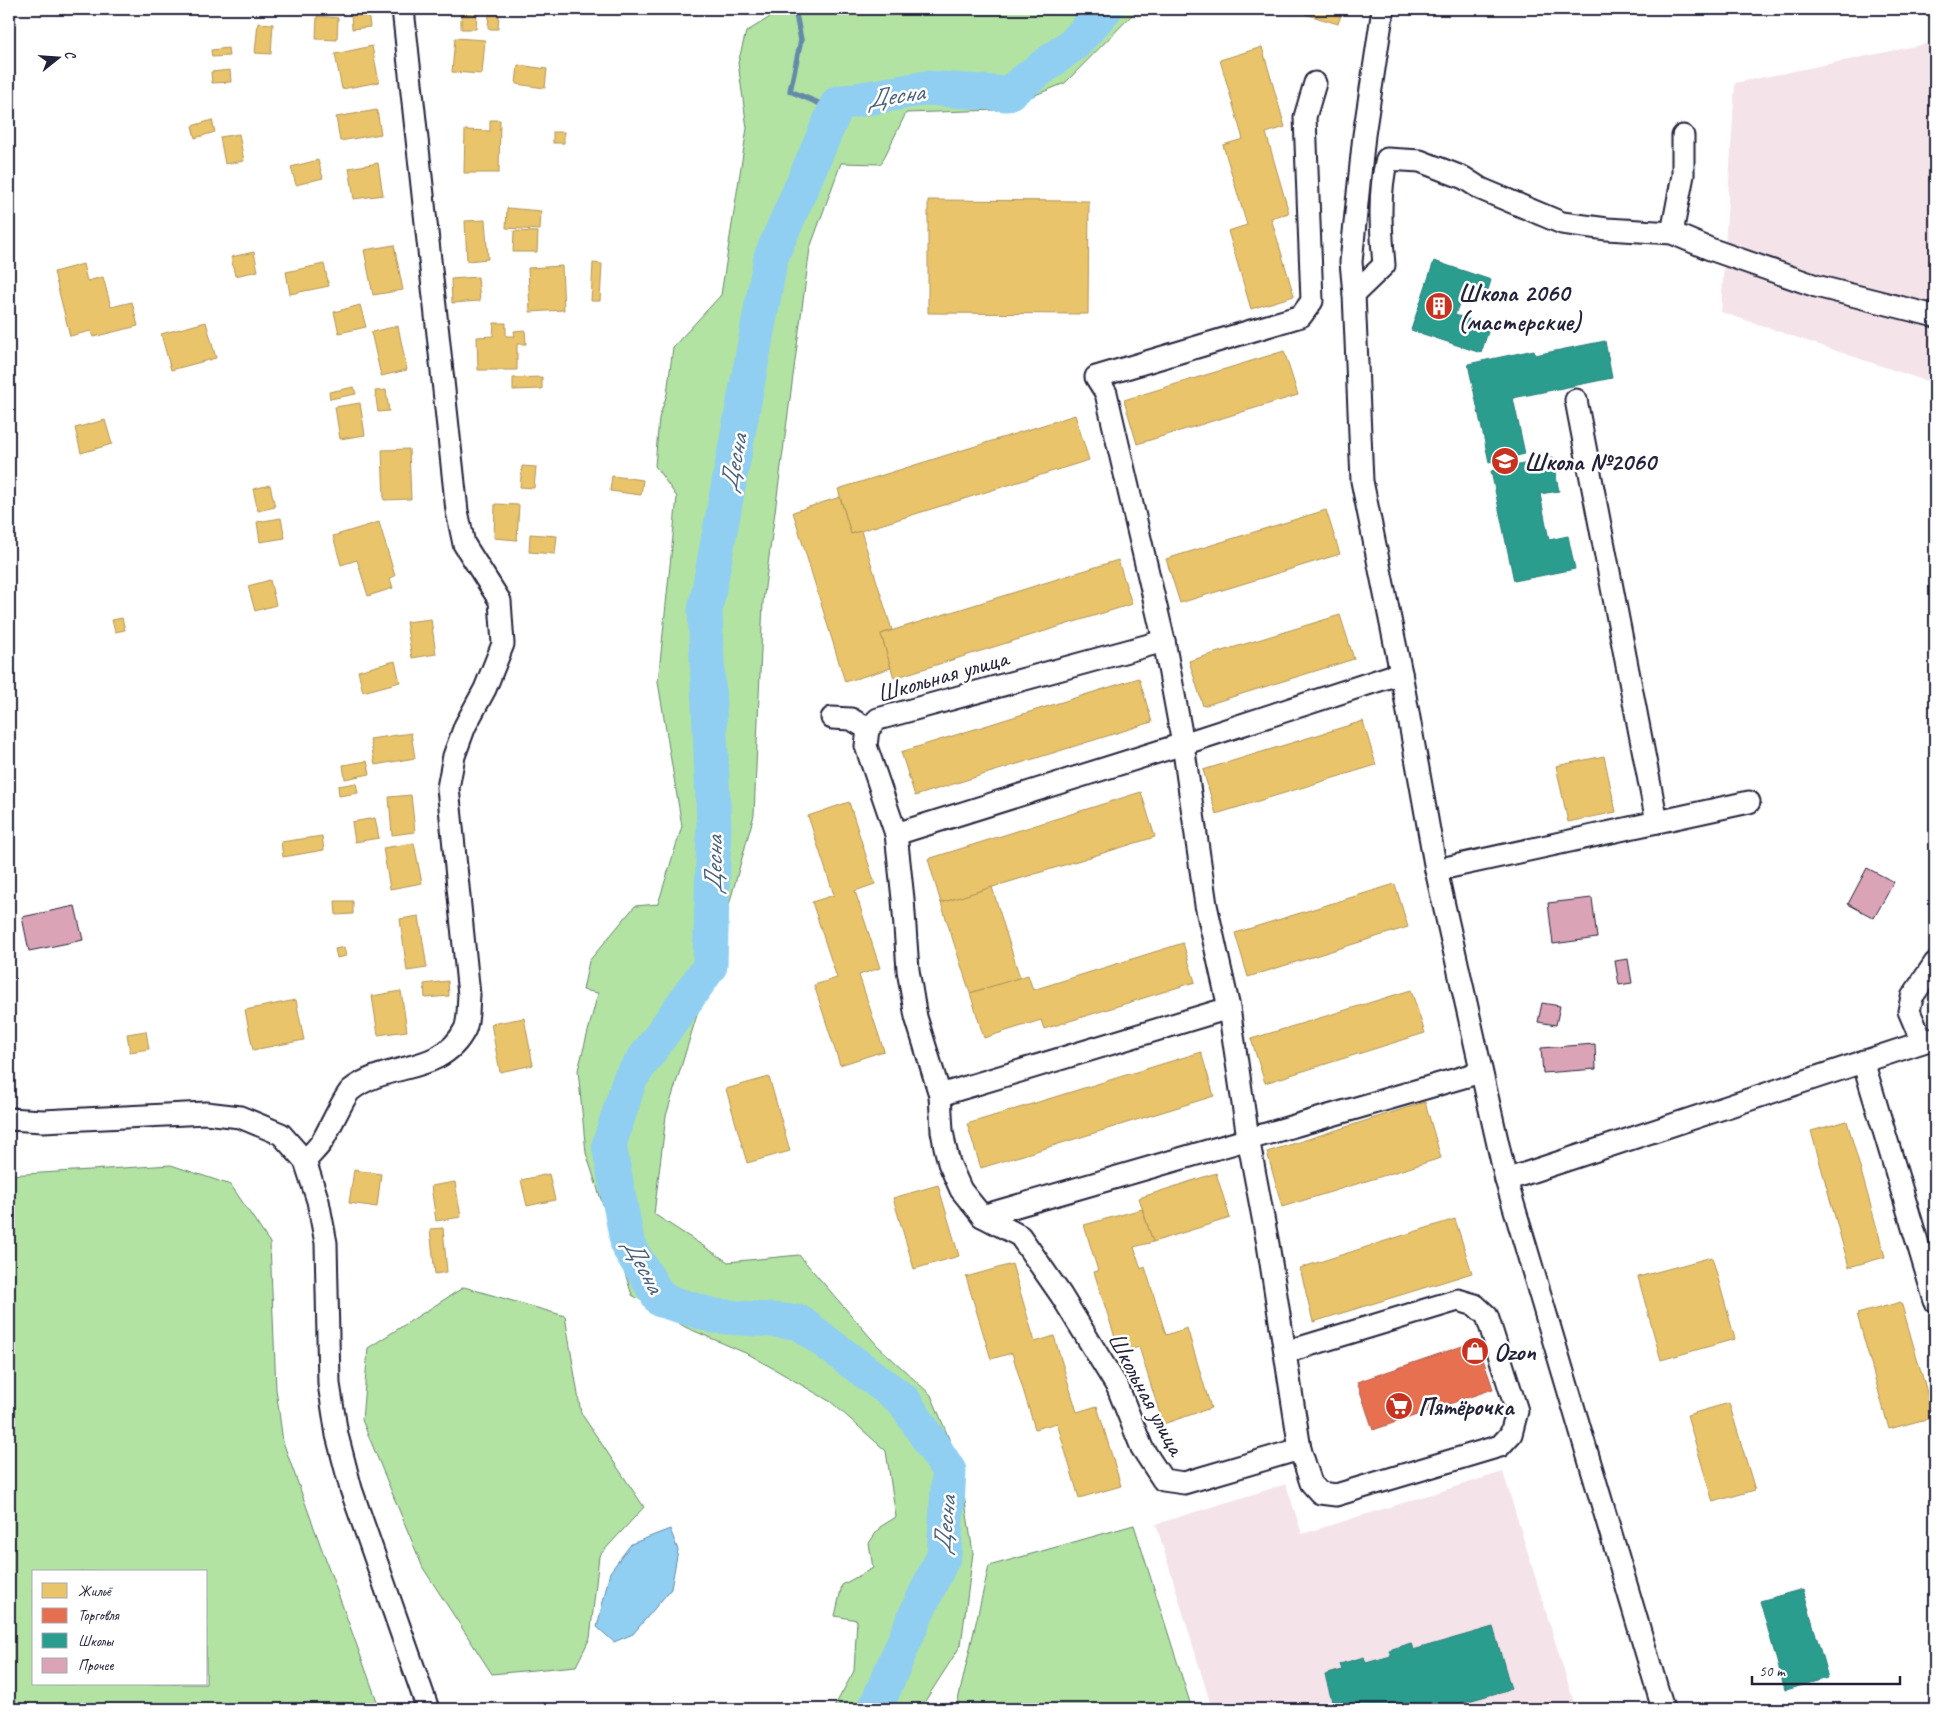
<svg xmlns="http://www.w3.org/2000/svg" width="1944" height="1718" font-family="Caveat,sans-serif">
<style>
.built{fill:#f4e4e9}
.green{fill:#b2e3a3;stroke:#6a826f;fill-rule:evenodd}
.water{fill:#90cff1;stroke:#648aa8}
.homes{fill:#e9c46a;stroke:#ad935c}
.shops{fill:#e76f51;stroke:#ac584a}
.schools{fill:#2a9d8f;stroke:#287876}
.lines{fill:none;stroke-linecap:round;stroke-linejoin:round}
.stream{stroke:#648aa8;stroke-width:5.5}
.river{stroke:#90cff1;stroke-width:35}
.building{fill:#dba4b6;stroke:#22223b}
.minor-casing{stroke:#22223b;stroke-width:25}
.minor{stroke:#fff;stroke-width:21}
.labels{text-anchor:middle;stroke-width:5;stroke-linejoin:round;paint-order:stroke}
.poi-label{font-size:25px;font-weight:bold;fill:#22223b;stroke:#fff;text-anchor:start}
.street-label{font-size:25px;fill:#22223b;stroke:#fff}
.water-label{font-size:26px;font-style:italic;fill:#485f7b;stroke:#fff}
</style>
<rect width="100%" height="100%" fill="#fff"/>
<filter id="ink" filterUnits="userSpaceOnUse"><feTurbulence type="fractalNoise" baseFrequency=".02" numOctaves="2"/><feDisplacementMap in="SourceGraphic" scale="10" xChannelSelector="R" yChannelSelector="G"/><feConvolveMatrix kernelMatrix="1 2 1 2 8 2 1 2 1" color-interpolation-filters="sRGB"/></filter>
<g filter="url(#ink)">
<g class="built">
<polygon points="1935,42 1935,384 1721,312 1735,83"/>
<polygon points="1503,1472 1576,1709 1212,1709 1156,1524 1286,1484 1302,1534"/>
</g>
<g class="green">
<polygon points="783,9 1138,9 1065,83 998,110 906,113 881,164 841,163 810,248 763,602 754,815 712,966 666,1116 654,1214 728,1262 799,1255 877,1345 931,1395 959,1463 973,1553 961,1645 920,1709 833,1709 854,1671 857,1620 835,1616 842,1585 873,1568 869,1543 880,1527 896,1517 886,1451 831,1402 750,1355 685,1327 632,1295 586,1153 578,1070 598,993 583,990 589,961 635,906 658,904 682,826 658,682 677,497 655,466 659,418 667,394 673,347 721,295 747,128 738,63 746,32"/>
<path d="M171 1165 231 1185 270 1243 276 1389 283 1442 377 1701 366 1709H9V1175ZM34 1572H206V1684H34Z"/>
<polygon points="464,1287 565,1316 581,1413 644,1507 599,1556 590,1638 576,1666 492,1674 423,1568 362,1420 368,1348"/>
<polygon points="1134,1525 1192,1709 956,1709 989,1566"/>
</g>
<polygon class="water" points="670,1529 678,1550 671,1589 633,1634 614,1642 597,1627 610,1572 631,1544"/>
<g class="homes">
<polygon points="1307,9 1343,9 1338,24 1305,14"/>
<polygon points="368,11 370,27 352,29 351,13"/>
<polygon points="461,13 477,14 476,29 461,29"/>
<polygon points="489,14 499,15 498,29 488,29"/>
<polygon points="317,16 338,18 337,40 316,39"/>
<polygon points="258,23 273,24 271,54 255,53"/>
<polygon points="455,38 485,40 482,74 452,72"/>
<polygon points="372,46 379,82 342,89 335,54"/>
<polygon points="1262,47 1285,127 1266,133 1289,213 1271,218 1294,296 1251,309 1228,231 1247,225 1223,145 1243,139 1220,60"/>
<polygon points="228,48 229,56 212,57 211,50"/>
<polygon points="518,65 547,69 545,88 516,84"/>
<polygon points="230,70 231,82 212,83 211,72"/>
<polygon points="377,110 381,134 340,141 336,117"/>
<polygon points="212,120 215,132 195,138 192,126"/>
<polygon points="490,120 500,120 499,173 464,173 465,130 490,131"/>
<rect x="553" y="132" width="11" height="11"/>
<polygon points="239,134 244,161 225,164 220,137"/>
<polygon points="318,160 323,178 296,185 291,167"/>
<polygon points="378,163 383,195 354,199 349,168"/>
<polygon points="928,200 1089,201 1088,314 928,313"/>
<polygon points="507,208 541,211 540,230 506,228"/>
<polygon points="485,220 488,259 467,261 465,221"/>
<polygon points="514,231 538,232 537,252 513,252"/>
<polygon points="394,245 403,290 373,295 364,250"/>
<polygon points="254,252 258,271 235,276 231,257"/>
<polygon points="593,263 602,264 600,301 591,301"/>
<polygon points="83,264 87,281 103,277 111,307 132,302 138,326 93,337 91,331 70,336 54,272"/>
<polygon points="324,264 329,286 290,294 286,272"/>
<polygon points="562,266 564,310 530,312 528,268"/>
<polygon points="478,277 480,301 452,303 451,279"/>
<polygon points="360,305 366,327 339,333 334,312"/>
<polygon points="206,322 216,358 171,370 161,334"/>
<polygon points="494,323 506,323 506,336 515,336 514,331 525,330 526,344 517,344 517,370 478,370 477,337 493,336"/>
<polygon points="398,326 407,370 381,376 371,332"/>
<polygon points="1284,351 1298,395 1137,444 1124,400"/>
<polygon points="542,377 542,389 513,390 513,378"/>
<polygon points="354,387 356,394 330,399 329,392"/>
<polygon points="386,390 389,411 378,412 375,391"/>
<polygon points="360,403 365,435 340,439 335,407"/>
<polygon points="1075,415 1089,460 851,534 838,489"/>
<polygon points="105,420 112,444 81,453 75,428"/>
<polygon points="409,449 411,499 384,500 382,450"/>
<polygon points="522,466 536,467 534,488 520,487"/>
<polygon points="612,476 643,480 641,495 610,491"/>
<polygon points="270,485 275,507 258,511 253,489"/>
<polygon points="840,497 851,534 861,531 892,630 881,634 891,668 845,682 793,512"/>
<polygon points="495,504 519,505 517,540 494,538"/>
<polygon points="1326,510 1340,554 1180,603 1166,559"/>
<polygon points="281,518 285,538 260,542 257,522"/>
<polygon points="379,522 395,576 390,578 393,588 368,596 357,560 341,565 333,536"/>
<polygon points="530,534 557,536 555,554 529,552"/>
<polygon points="1118,560 1132,604 894,678 881,634"/>
<polygon points="270,580 276,605 255,611 248,586"/>
<polygon points="1340,615 1354,659 1203,706 1189,661"/>
<polygon points="122,618 125,630 115,632 112,620"/>
<polygon points="431,619 436,654 412,658 406,622"/>
<polygon points="395,661 400,682 363,692 358,671"/>
<polygon points="1139,678 1152,722 915,796 901,752"/>
<polygon points="1363,721 1376,765 1216,814 1203,770"/>
<polygon points="411,733 415,758 375,765 370,739"/>
<polygon points="1604,756 1616,812 1568,822 1556,766"/>
<polygon points="367,761 370,774 345,779 343,765"/>
<polygon points="356,783 358,793 339,796 338,786"/>
<polygon points="1141,792 1155,837 941,903 928,859"/>
<polygon points="411,795 415,832 392,835 389,797"/>
<polygon points="849,802 875,884 855,891 880,968 859,975 884,1051 840,1065 814,985 837,978 812,902 834,895 808,816"/>
<polygon points="375,818 379,838 355,842 352,822"/>
<polygon points="322,836 324,850 283,857 281,842"/>
<polygon points="414,843 422,883 390,889 383,848"/>
<polygon points="1395,884 1408,927 1248,977 1235,933"/>
<polygon points="992,887 1020,978 970,993 941,903"/>
<polygon points="335,901 353,901 353,914 336,915"/>
<polygon points="419,916 427,968 407,971 400,919"/>
<polygon points="1183,943 1195,982 1044,1029 1041,1020 984,1038 970,993 1028,975 1033,990"/>
<polygon points="344,947 346,956 337,958 335,949"/>
<polygon points="448,981 449,996 425,998 424,984"/>
<polygon points="1411,990 1425,1033 1265,1083 1251,1039"/>
<polygon points="401,991 407,1031 378,1035 372,996"/>
<polygon points="296,1000 304,1040 253,1050 245,1010"/>
<polygon points="524,1018 533,1065 500,1072 491,1024"/>
<polygon points="146,1031 149,1049 130,1052 127,1034"/>
<polygon points="1201,1052 1214,1096 981,1168 967,1124"/>
<polygon points="769,1077 790,1151 747,1163 726,1089"/>
<polygon points="1425,1102 1441,1158 1282,1207 1267,1152"/>
<polygon points="1847,1121 1885,1257 1849,1267 1811,1131"/>
<polygon points="354,1170 381,1174 377,1207 349,1203"/>
<polygon points="1216,1173 1230,1218 1153,1242 1139,1198"/>
<polygon points="549,1174 555,1200 527,1206 521,1180"/>
<polygon points="455,1182 461,1217 436,1221 431,1186"/>
<polygon points="938,1185 959,1256 914,1269 893,1198"/>
<polygon points="1142,1209 1153,1242 1134,1247 1141,1269 1145,1267 1166,1335 1187,1328 1211,1408 1163,1424 1139,1347 1120,1353 1094,1272 1098,1271 1084,1225"/>
<polygon points="1455,1219 1472,1273 1313,1322 1300,1268"/>
<polygon points="443,1228 447,1272 435,1274 430,1229"/>
<polygon points="1712,1257 1735,1339 1661,1360 1638,1277"/>
<polygon points="1012,1264 1035,1342 1054,1336 1077,1412 1097,1406 1121,1486 1079,1498 1057,1423 1035,1429 1012,1353 991,1359 966,1277"/>
<polygon points="1901,1302 1934,1417 1889,1429 1857,1314"/>
<polygon points="1729,1403 1755,1490 1713,1502 1687,1415"/>
</g>
<polygon class="shops" points="1477,1341 1493,1389 1373,1430 1357,1382"/>
<g class="schools">
<polygon points="1434,261 1491,280 1486,297 1464,290 1455,315 1490,326 1481,353 1411,330"/>
<polygon points="1605,341 1612,378 1513,398 1525,454 1512,457 1514,466 1552,458 1559,491 1540,494 1549,540 1568,536 1575,569 1514,581 1491,471 1498,469 1496,460 1489,462 1468,364 1534,350 1535,355"/>
<polygon points="1803,1589 1828,1678 1785,1690 1760,1601"/>
<polygon points="1493,1627 1511,1689 1440,1709 1334,1709 1325,1675 1342,1670 1340,1664 1364,1657 1366,1663 1391,1656 1389,1650 1411,1643 1413,1650"/>
</g>
<g class="lines">
<polyline class="stream" points="795,9 801,40 790,91 835,110"/>
<polyline class="river" points="875,1709 917,1612 944,1555 949,1471 904,1401 799,1322 714,1316 661,1300 628,1246 609,1145 630,1079 710,966 714,827 705,611 771,257 835,110 838,103 927,88 1007,94 1075,43 1105,9"/>
</g>
<g class="building">
<polygon points="1867,868 1894,882 1874,918 1848,904"/>
<polygon points="1592,898 1597,938 1553,944 1548,903"/>
<polygon points="75,906 83,940 29,951 22,917"/>
<polygon points="1628,959 1632,983 1619,985 1615,961"/>
<polygon points="1542,1003 1560,1006 1556,1025 1538,1022"/>
<polygon points="1595,1044 1596,1069 1543,1073 1541,1048"/>
</g>
<g class="lines">
<g class="minor-casing">
<g id="minor">
<polyline points="1383,9 1364,135 1351,262 1354,294 1362,481 1401,673 1436,870 1506,1180 1663,1709"/>
<polyline points="1672,233 1683,175 1683,136"/>
<path d="M1354 294 1384 265C1381 230 1378 193 1387 159L1420 161 1464 178 1481 189 1562 223 1607 229 1672 233 1710 249 1816 286 1935 316"/>
<polyline points="1576,400 1657,822"/>
<polyline points="1164,641 878,719 868,729 866,746 896,834 903,899 908,970 916,1017 940,1095 1229,1008"/>
<polyline points="832,718 851,719 868,729"/>
<polyline points="896,834 1183,744 1401,673"/>
<polyline points="1436,870 1749,802"/>
<polyline points="1922,1042 1909,1011 1912,997 1935,963"/>
<polyline points="1863,1061 1935,1301"/>
<polyline points="940,1095 942,1131 945,1147 949,1163 961,1190 982,1216 1020,1236 1061,1295 1118,1388 1142,1448 1163,1480 1184,1483 1300,1449"/>
<polyline points="9,1119 43,1121 206,1113 240,1117 281,1134 305,1161 318,1201 326,1243 329,1384 337,1435 351,1489 428,1709"/>
<path d="M305 1161C311 1154 318 1148 323 1140 329 1130 344 1096 351 1090 387 1061 442 1076 465 1029 469 1020 468 1005 469 995L448 788 454 756 465 726 485 689 503 644 500 601 464 544 457 511 403 9"/>
<polyline points="1506,1180 1935,1038"/>
<polyline points="982,1216 1481,1072"/>
<polyline points="1286,1352 1458,1300 1475,1305 1487,1316 1517,1411 1511,1434 1500,1446 1336,1495 1320,1493 1311,1483 1300,1449 1268,1244 1248,1138 1229,1008 1206,905 1183,744 1164,641 1106,393 1096,377 1301,316 1312,301 1305,117 1315,83"/>
</g>
</g>
<use href="#minor" class="minor"/>
</g>
</g>
<defs>
<g id="building-disc" transform="scale(1.4375)"><circle r="9.5" fill="#c8321e" stroke="#fff"/><path d="M-4-6H4V6H1V3H-1V6H-4ZM-2.5-4.3h1.7v1.8h-1.7ZM.8-4.3h1.7v1.8H.8ZM-2.5-1h1.7V.8h-1.7ZM.8-1h1.7V.8H.8Z" fill="#fff"/></g>
<g id="school-disc" transform="scale(1.4375)"><circle r="9.5" fill="#c8321e" stroke="#fff"/><path d="M0-5L7-2L0 1L-7-2ZM-4 1L0 2.5L4 1V4Q0 6-4 4Z" fill="#fff"/></g>
<g id="shop-disc" transform="scale(1.4375)"><circle r="9.5" fill="#c8321e" stroke="#fff"/><path d="M-5-2.5h2.3a2.7 3.5 0 0 1 5.4 0H5L5.5 6h-11ZM-1.5-2.5h3a1.5 2.3 0 0 0-3 0Z" fill="#fff"/></g>
<g id="supermarket-disc" transform="scale(1.4375)"><circle r="9.5" fill="#c8321e" stroke="#fff"/><path d="M-6-5.5h2.5l.6 2H6L4.5 2H-2.5L-4.4-4H-6ZM-1.5 3.2a1.3 1.3 0 1 0 .1 0ZM3 3.2a1.3 1.3 0 1 0 .1 0Z" fill="#fff"/></g>
</defs>
<g fill-rule="evenodd">
<use href="#building-disc" x="1439" y="306"/>
<use href="#school-disc" x="1505" y="461"/>
<use href="#shop-disc" x="1475" y="1351"/>
<use href="#supermarket-disc" x="1399" y="1406"/>
</g>
<g class="labels">
<g class="poi-label">
<text x="1458" y="301">Школа 2060<tspan x="1458" dy="29">(мастерские)</tspan></text>
<text x="1524" y="470">Школа №2060</text>
<text x="1494" y="1360">Ozon</text>
<text x="1418" y="1415">Пятёрочка</text>
</g>
<g class="street-label">
<text transform="translate(942 675) rotate(-16)" y="9">Школьная улица</text>
<text transform="translate(1147 1393) rotate(62)" y="9">Школьная улица</text>
</g>
<g class="water-label">
<text transform="translate(895 95) rotate(-8)" y="9">Десна</text>
<text transform="translate(733 463) rotate(-79)" y="9">Десна</text>
<text transform="translate(713 865) rotate(-89)" y="9">Десна</text>
<text transform="translate(644 1265) rotate(62)" y="9">Десна</text>
<text transform="translate(944 1525) rotate(-84)" y="9">Десна</text>
</g>
</g>
<rect width="1944" height="1718" fill="none" stroke="#fff" stroke-width="30"/>
<rect x="15" y="15" width="1914" height="1688" fill="none" stroke="#22223b" stroke-width="2" filter="url(#ink)"/>
<rect x="32" y="1570" width="175" height="115" fill="#ffffff" stroke="#a7a7b1"/>
<rect x="42" y="1583" width="25" height="15" fill="#e9c46a" stroke="#a7a7b1"/>
<text x="78" y="1596" font-size="15" fill="#22223b">Жильё</text>
<rect x="42" y="1608" width="25" height="15" fill="#e76f51" stroke="#a7a7b1"/>
<text x="78" y="1620" font-size="15" fill="#22223b">Торговля</text>
<rect x="42" y="1633" width="25" height="15" fill="#2a9d8f" stroke="#a7a7b1"/>
<text x="78" y="1646" font-size="15" fill="#22223b">Школы</text>
<rect x="42" y="1658" width="25" height="15" fill="#dba4b6" stroke="#a7a7b1"/>
<text x="78" y="1670" font-size="15" fill="#22223b">Прочее</text>
<g transform="translate(58 58) rotate(73)" stroke="#ffffff" stroke-width="4" paint-order="stroke">
<path d="M0-4L9 19L0 12L-9 19Z" fill="#22223b"/>
<text y="-8" font-size="14" font-weight="bold" text-anchor="middle" fill="#22223b">С</text>
</g>
<path d="M1752 1676v8h148v-8" fill="none" stroke="#22223b" stroke-width="2.5"/>
<text x="1759" y="1676" font-size="15" fill="#22223b" stroke="#ffffff" stroke-width="4" paint-order="stroke">50 m</text>
</svg>
